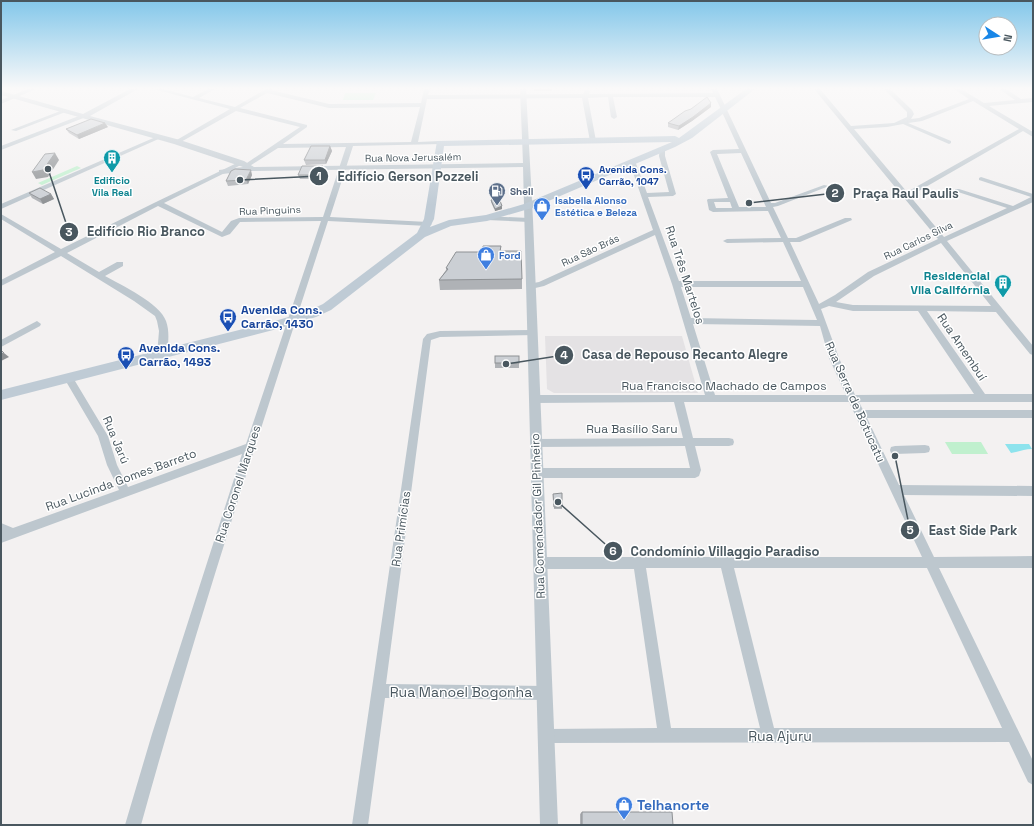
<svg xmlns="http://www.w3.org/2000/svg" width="1034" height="826" font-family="'Space Grotesk',sans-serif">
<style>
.education{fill:#e4e2e4}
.green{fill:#c0f0ce}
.water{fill:#8de3ed}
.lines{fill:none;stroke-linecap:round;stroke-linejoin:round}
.minor{fill:#bdc7ce;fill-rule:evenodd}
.tertiary{fill:#bdc7ce;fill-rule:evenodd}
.secondary{fill:#bfcbd5;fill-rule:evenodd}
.wall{fill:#afb2b6}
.shaded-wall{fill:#8e9194}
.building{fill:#cbcfd4;stroke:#8e9194}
.labels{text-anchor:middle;stroke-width:3;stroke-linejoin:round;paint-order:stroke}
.far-street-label{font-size:10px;fill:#49575f;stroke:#fff}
.far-transit-label{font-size:10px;font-weight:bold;fill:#164399;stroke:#fff;text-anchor:start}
.far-culture-label{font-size:10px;font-weight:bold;fill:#0d838f;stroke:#fff}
.far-service-label{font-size:10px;font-weight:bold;fill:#4e5e75;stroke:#fff;text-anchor:start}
.far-shop-label{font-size:10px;font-weight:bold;fill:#366cbe;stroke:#fff;text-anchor:start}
.street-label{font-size:12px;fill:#49575f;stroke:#fff}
.culture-label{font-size:12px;font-weight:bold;fill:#0d838f;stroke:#fff;text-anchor:end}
.transit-label{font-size:12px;font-weight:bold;fill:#164399;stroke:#fff;text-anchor:start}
.near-street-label{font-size:14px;fill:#49575f;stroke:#fff}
.near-shop-label{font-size:14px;font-weight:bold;fill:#366cbe;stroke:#fff;text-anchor:start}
.leader{fill:none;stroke:#49575f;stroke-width:1.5}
.callout-dot{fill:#49575f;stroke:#fff;stroke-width:1.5}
.mark-label{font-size:12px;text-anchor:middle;font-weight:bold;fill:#fff}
.callout-label{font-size:13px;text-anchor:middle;font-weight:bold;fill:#49575f;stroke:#fff;stroke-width:3;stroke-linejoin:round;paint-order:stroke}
</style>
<rect width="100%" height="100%" fill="#f3f1f1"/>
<polygon class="education" points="545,336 682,336 698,393 554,393 547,389"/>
<g class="green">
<polygon points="345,93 376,93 373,100 343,100"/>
<polygon points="77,166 81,168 42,185 38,183"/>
<polygon points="945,442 981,442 988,454 952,454"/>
</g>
<path class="water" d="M1005 444H1029L1032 449C1024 449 1019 452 1011 453Z"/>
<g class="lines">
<g class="minor">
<polygon points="28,89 36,89 1,104 1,100"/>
<path d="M153 89H163L193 97 208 89H215L199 98 235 107 266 89H273L271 90 329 104 421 103 424 89H430L428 95 583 94 585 90 587 89 590 91 589 94 717 93 720 95 717 97H613L617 117 614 119 611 117 608 97 588 98 596 141 593 143 590 141 582 98 427 99 418 142 440 141 442 142V144L353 146 330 217 428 222 432 224 428 226 328 221C263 422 197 622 141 825H125L152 734 242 454 1 543V523L13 528 119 490 107 465 98 436 64 378 66 376H72L108 436 117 465 128 487 246 444 321 221 240 222 230 234 222 237 158 206 67 253 99 272 117 262H123V266L105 276C121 285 160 303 166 321 170 332 168 344 167 355L162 358 157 355 159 331 157 321 155 316 134 301 61 256 1 286V280L55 252 1 219V214L61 249 156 202 241 161 244 163 243 164 164 203 222 232 231 221 239 218 323 217 346 147 278 148 248 167H244V165L300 127 236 111 179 143H175V141L230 109ZM267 93 329 108 420 107 411 142 283 144 307 127V125L240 108Z"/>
<path d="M814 89H820L851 126 894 123 907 117V112L884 89H890L912 110 914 114 911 119 919 118 969 99 954 89H961L984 103 1015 100 999 89H1006L1021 99 1033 98V102L989 106 1033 132V137L1023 131 910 196 944 237 1007 208 955 191V189H959L1013 206 1031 197 979 180V178L981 177 1033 194V202L947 241 1033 346V355L1030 354 996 312 927 311 985 394H1033V402H859L863 410H1033V418H867L899 485 1033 486V496L904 495 934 557 1033 556V568H939L1033 761V785L1028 782 1009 742 546 743 541 741 539 736 541 731 546 729 657 728 634 569H540L536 567 534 563 536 559 540 557H922L849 402H684L693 438H729L733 439 734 442 733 445 729 446H695L701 470 699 476 695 478H537L533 476 532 473 533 470 537 468H690L685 446 536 447 532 446 531 443 532 440 536 439 683 438 674 402 534 403 531 402 529 399 531 396 534 395H705L672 284 655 235 544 286 531 289 527 286 528 284 539 282 653 230 629 161 630 160 635 161 647 193 669 192 659 156 660 147 665 148V156L676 194 673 196 648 197 679 281H801L783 242 727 243 723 241 727 239 781 238 768 211 713 212 709 210 707 200 708 199 728 198 710 152 713 150 739 149 721 110 724 108 727 110 771 203H775L824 185 829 186 778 206 773 207 788 238H796L845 218H851L852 220 800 242H790L819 304 835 295 868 272 938 239ZM973 101 1019 129 907 192 854 129 887 127 903 124 949 144 951 143V141L908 123 922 121ZM741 153 766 207H739L717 154ZM714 202H730L732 208H716ZM941 243 991 306 853 305 836 302 874 276ZM681 287H803L817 320 691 318ZM829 306 853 311H918L974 394 855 395 839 358 821 309ZM693 324 820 326 829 358 846 395H715ZM646 568H721L760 728H671ZM734 568H927L1002 728H774Z"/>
<polygon points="63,110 68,111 16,131 11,130"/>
<polygon points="84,114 87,116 86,117 1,150 1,146"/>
<polygon points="158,136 163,137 1,209 1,204"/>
<polygon points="484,216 529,218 533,220 529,222 487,220 483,218"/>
<polygon points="37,321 41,324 40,326 1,347 1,340"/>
<polygon points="532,330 535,331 536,333 535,335 440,337 431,340 386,684 544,686 549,688 551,693 549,698 544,700 385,698 368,825 352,825 423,339 427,334 440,331"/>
<polygon points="925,445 929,446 930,449 929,452 925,453 895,454 891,453 890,450 891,447 895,446"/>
</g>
<g class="tertiary">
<polygon points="130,89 138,89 90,116 180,140 244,161 254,167 523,163 520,89 526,89 533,220 558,825 540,825 523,167 250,171 222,174 219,174 219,170 243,167 174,144 1,95 1,91 83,114"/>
<polygon points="711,89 717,89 727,110 726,111 722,111"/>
</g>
<path class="secondary" d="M746 89H755L692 138 675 147 532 208 487 221 451 226 425 237 331 310 316 317 277 329 1 400V390L275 321 308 311 323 304 417 233 424 219 437 141 675 136 679 138ZM672 142 524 204 486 215 449 220 430 227 434 219 444 146Z"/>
</g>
<g class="wall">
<rect x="534" y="89" width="18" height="2"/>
<polygon points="711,107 692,121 678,130 668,127 668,123"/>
<polygon points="108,127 79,139 69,133 66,129"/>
<polygon points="330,146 332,151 326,164 306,165 304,160"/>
<polygon points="323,166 324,171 321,179 300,179 298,175"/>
<polygon points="252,175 248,184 228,186 226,181"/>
<polygon points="29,193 51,194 54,199 43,204 32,198"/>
<polygon points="491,200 502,206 502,209 495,211 491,202"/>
<polygon points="501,246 501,251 522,279 522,289 440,290 439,280 446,270 446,268 483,252"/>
<rect x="495" y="356" width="24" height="12"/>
<polygon points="553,494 562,507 562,509 554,509"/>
<polygon points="582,812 673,825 580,825 580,814"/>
</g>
<g class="shaded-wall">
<polygon points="711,103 711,107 692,121 678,130 679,126"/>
<polygon points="105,123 108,127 79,139 77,135"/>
<polygon points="330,146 332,151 326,164 325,160"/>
<polygon points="55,153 59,160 48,177 36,179 32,172"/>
<polygon points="323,166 324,171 321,179 320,175"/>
<polygon points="251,170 252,175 248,184 246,180"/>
<polygon points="51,194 54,199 43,204 40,199"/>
<polygon points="502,206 502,209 495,211 495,209"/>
<polygon points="4,353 9,357 1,361 1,354"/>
</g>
<g class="building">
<polygon points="707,97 711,103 693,117 679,126 668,123 685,111 691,109"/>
<polygon points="91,119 105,123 77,135 66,129"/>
<polygon points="311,146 330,146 325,160 304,160"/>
<polygon points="55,153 43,170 32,172 45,154"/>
<polygon points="302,166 323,166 320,175 298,175"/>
<polygon points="235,169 251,170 246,180 226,181 231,171"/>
<polygon points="40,188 51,194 40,199 29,193"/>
<polygon points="499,198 502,206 495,209 491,200"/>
<polygon points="483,246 501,246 500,251 521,251 522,279 439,280 448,269 446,268 456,252 483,252"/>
<polygon points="1,350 4,353 1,354"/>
<rect x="495" y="356" width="24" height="7"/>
<polygon points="562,493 562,507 554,507 553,494"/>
<polygon points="582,812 672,812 673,825 582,825"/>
</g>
<linearGradient id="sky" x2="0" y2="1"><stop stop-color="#83c7ea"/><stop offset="0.43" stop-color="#faf9f9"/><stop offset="1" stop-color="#faf9f9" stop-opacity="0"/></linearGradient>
<rect width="1034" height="205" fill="url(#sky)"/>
<defs>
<g id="building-pin" transform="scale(0.9)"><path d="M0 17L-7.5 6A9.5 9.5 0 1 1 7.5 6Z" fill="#0f9aa8" stroke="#fff"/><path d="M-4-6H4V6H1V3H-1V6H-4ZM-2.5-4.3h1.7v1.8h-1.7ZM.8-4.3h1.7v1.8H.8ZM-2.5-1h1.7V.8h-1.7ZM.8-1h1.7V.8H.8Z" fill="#fff"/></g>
<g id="bus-pin" transform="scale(0.9)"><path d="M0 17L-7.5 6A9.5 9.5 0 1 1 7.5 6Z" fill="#1a4fb4" stroke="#fff"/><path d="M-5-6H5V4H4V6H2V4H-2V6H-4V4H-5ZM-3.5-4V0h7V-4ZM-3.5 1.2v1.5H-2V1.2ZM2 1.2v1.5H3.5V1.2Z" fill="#fff"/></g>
<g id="fuel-pin" transform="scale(0.9)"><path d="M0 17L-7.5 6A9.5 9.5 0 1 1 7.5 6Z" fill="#5c6f8a" stroke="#fff"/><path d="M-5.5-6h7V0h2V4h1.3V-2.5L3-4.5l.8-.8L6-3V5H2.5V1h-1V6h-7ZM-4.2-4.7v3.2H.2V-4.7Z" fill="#fff"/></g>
<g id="shop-pin" transform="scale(0.9)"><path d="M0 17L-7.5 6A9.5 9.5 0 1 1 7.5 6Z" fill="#3f7fe0" stroke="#fff"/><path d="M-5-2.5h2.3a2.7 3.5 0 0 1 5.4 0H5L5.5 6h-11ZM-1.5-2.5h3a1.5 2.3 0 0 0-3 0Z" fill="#fff"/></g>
</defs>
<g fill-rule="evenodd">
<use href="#building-pin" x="112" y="158"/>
<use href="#bus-pin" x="586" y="175"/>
<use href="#fuel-pin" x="497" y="191"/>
<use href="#shop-pin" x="542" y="206"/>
<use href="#shop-pin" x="486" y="255"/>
<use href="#building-pin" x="1003" y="283"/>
<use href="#bus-pin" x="228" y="317"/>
<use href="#bus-pin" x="126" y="355"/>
<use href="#shop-pin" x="624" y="805"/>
</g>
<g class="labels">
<g class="far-street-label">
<text transform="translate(413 157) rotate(-1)" y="4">Rua Nova Jerusalém</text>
<text transform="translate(270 210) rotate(-2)" y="4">Rua Pinguins</text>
<text transform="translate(918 240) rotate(-26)" y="4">Rua Carlos Silva</text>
<text transform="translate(590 250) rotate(-25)" y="4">Rua São Brás</text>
</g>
<g class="far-transit-label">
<text x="599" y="173">Avenida Cons.<tspan x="599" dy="12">Carrão, 1047</tspan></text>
</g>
<g class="far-culture-label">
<text x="112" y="184">Edificio<tspan x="112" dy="12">Vila Real</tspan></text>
</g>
<g class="far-service-label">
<text x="510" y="195">Shell</text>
</g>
<g class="far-shop-label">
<text x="555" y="204">Isabella Alonso<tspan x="555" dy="12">Estética e Beleza</tspan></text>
<text x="499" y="259">Ford</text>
</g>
<g class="street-label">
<text transform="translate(685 275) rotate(72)" y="4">Rua Três Martelos</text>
<text transform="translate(962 347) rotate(56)" y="4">Rua Amembuí</text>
<text x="724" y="390">Rua Francisco Machado de Campos</text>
<text transform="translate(855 402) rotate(66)" y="4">Rua Serra de Botucatu</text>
<text x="632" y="433">Rua Basílio Saru</text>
<text transform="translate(116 440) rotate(67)" y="4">Rua Jarú</text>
<text transform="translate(121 480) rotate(-20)" y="4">Rua Lucinda Gomes Barreto</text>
<text transform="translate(238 484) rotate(-72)" y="4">Rua Coronel Marques</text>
<text transform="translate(538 516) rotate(-92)" y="4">Rua Comendador Gil Pinheiro</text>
<text transform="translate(401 529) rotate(-82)" y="4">Rua Primícias</text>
</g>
<g class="culture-label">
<text x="990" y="280">Residencial<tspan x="990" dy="14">Vila Califórnia</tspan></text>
</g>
<g class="transit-label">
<text x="241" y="314">Avenida Cons.<tspan x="241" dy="14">Carrão, 1430</tspan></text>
<text x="139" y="352">Avenida Cons.<tspan x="139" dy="14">Carrão, 1493</tspan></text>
</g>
<g class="near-street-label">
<text x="461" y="697">Rua Manoel Bogonha</text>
<text x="780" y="741">Rua Ajuru</text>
</g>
<g class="near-shop-label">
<text x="637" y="810">Telhanorte</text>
</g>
</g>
<path class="leader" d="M240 180L319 176M749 203L835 193M48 169L69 232M506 364L564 355M895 456L910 530M558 502L613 551"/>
<g class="callout-dot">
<circle cx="240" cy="180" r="4"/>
<circle cx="749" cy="203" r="4"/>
<circle cx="48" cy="169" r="4"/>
<circle cx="506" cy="364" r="4"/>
<circle cx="895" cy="456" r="4"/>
<circle cx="558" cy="502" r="4"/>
<circle cx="319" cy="176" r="10"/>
<circle cx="835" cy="193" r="10"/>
<circle cx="69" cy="232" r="10"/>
<circle cx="564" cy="355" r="10"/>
<circle cx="910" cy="530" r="10"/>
<circle cx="613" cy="551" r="10"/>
</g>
<g class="mark-label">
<text x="319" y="180">1</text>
<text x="835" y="197">2</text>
<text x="69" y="236">3</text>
<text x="564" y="359">4</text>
<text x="910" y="534">5</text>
<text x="613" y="555">6</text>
</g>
<g class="callout-label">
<text x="408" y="181">Edifício Gerson Pozzeli</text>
<text x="906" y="198">Praça Raul Paulis</text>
<text x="146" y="236">Edifício Rio Branco</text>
<text x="685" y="359">Casa de Repouso Recanto Alegre</text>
<text x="973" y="535">East Side Park</text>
<text x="725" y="556">Condomínio Villaggio Paradiso</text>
</g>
<rect width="1034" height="826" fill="none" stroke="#49575f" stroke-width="4"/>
<g transform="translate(998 36) rotate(102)"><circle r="19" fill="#ffffff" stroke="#b6bcbf"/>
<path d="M0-3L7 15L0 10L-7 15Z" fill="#1886e7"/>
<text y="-6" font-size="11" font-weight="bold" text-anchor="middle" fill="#49575f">N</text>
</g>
</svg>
